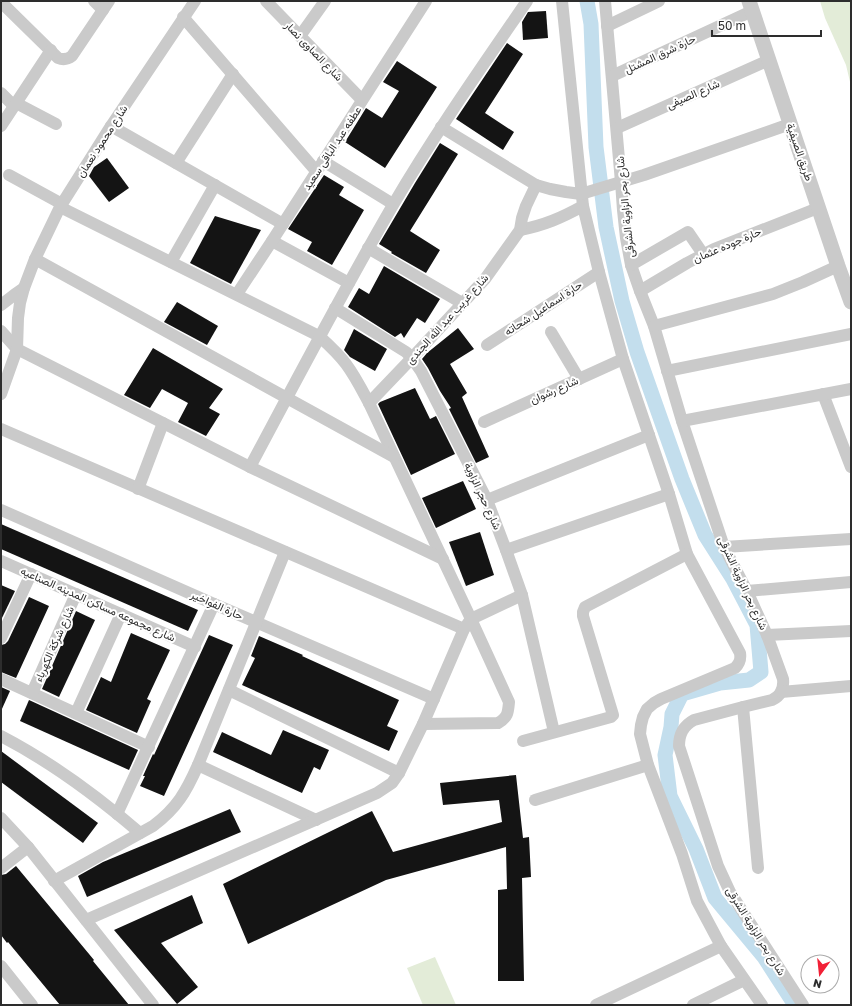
<svg xmlns="http://www.w3.org/2000/svg" width="852" height="1006" font-family="'Golos Text',Vazirmatn,sans-serif">
<style>
.green{fill:#e3ecd8}
.lines{fill:none;stroke-linecap:round;stroke-linejoin:round}
.canal{stroke:#c3deed;stroke-width:15}
.building{fill:#141414}
.minor{stroke:#cacaca;stroke-width:12}
.tertiary{stroke:#cacaca;stroke-width:15}
.labels{text-anchor:middle;stroke-width:4;stroke-linejoin:round;paint-order:stroke}
.street-label{font-size:11px;fill:#2d2d2d;stroke:#fff}
</style>
<rect width="100%" height="100%" fill="#fff"/>
<g class="green">
<polygon points="820,1 851,1 851,86 846,65 825,18"/>
<polygon points="435,957 456,1005 423,1005 407,968"/>
</g>
<g class="lines">
<polyline class="canal" points="587,1 591,24 596,147 606,227 622,301 637,352 661,420 682,479 705,535 733,579 757,625 761,672 749,680 720,683 682,694 672,714 671,727 665,755 670,796 696,849 715,898 764,957 795,1005"/>
</g>
<g class="building">
<polygon points="546,11 548,38 523,40 522,22 528,12"/>
<polygon points="507,43 523,54 485,113 514,132 503,150 456,119"/>
<polygon points="397,61 437,87 385,168 345,142 366,108 382,118 399,91 383,82"/>
<polygon points="440,143 458,154 410,231 440,250 426,273 391,253 392,252 379,244 415,183"/>
<polygon points="107,158 129,188 109,202 89,176 94,167"/>
<polygon points="324,175 344,187 339,195 364,210 332,265 307,251 312,242 288,229"/>
<polygon points="215,216 261,230 231,284 190,263"/>
<polygon points="384,266 440,299 425,323 417,318 404,338 401,333 395,337 348,307 359,288 369,294"/>
<polygon points="177,302 218,326 207,345 164,322"/>
<polygon points="458,328 474,349 450,364 467,393 462,397 489,457 476,463 449,409 451,408 440,391 428,368 422,359 427,353"/>
<polygon points="354,329 387,349 375,371 350,357 344,350"/>
<polygon points="153,348 223,389 209,408 220,414 206,436 178,422 188,403 162,389 150,408 124,395"/>
<polygon points="415,388 430,419 436,416 455,454 411,475 378,404 380,402"/>
<polygon points="463,481 476,509 436,528 422,498"/>
<polygon points="1,524 198,610 188,631 1,549"/>
<polygon points="480,532 494,575 466,586 449,542"/>
<polygon points="1,585 15,591 1,620"/>
<polygon points="29,597 49,606 16,678 1,672 1,645 5,644 8,641"/>
<polygon points="76,611 95,620 59,697 42,689"/>
<polygon points="131,633 170,650 147,699 151,701 137,733 86,710 101,677 111,682"/>
<polygon points="209,635 233,645 164,796 140,786 145,776 143,776 153,754 154,755"/>
<polygon points="259,636 303,655 302,656 399,700 387,726 398,731 389,751 242,685 255,658 251,656"/>
<polygon points="1,687 10,691 1,711"/>
<polygon points="29,700 138,750 129,770 20,721"/>
<polygon points="283,730 329,750 320,770 314,767 302,793 213,752 222,732 271,755"/>
<polygon points="1,751 98,823 83,843 1,782"/>
<polygon points="516,775 523,838 529,837 531,877 522,878 524,981 498,981 498,890 507,889 506,847 386,880 248,944 223,884 372,811 393,852 502,822 499,800 443,805 440,783"/>
<polygon points="230,809 241,832 87,897 78,876 103,862"/>
<polygon points="16,866 94,960 93,961 129,1005 60,1005 8,942 7,943 1,935 1,875 6,874"/>
<polygon points="192,895 203,923 161,943 198,987 177,1004 114,930"/>
</g>
<g class="lines">
<g class="minor">
<polyline points="94,1 103,10"/>
<polyline points="266,1 362,100"/>
<path d="M562 1 583 206 599 272 623 359 669 494 687 554 740 653C741 659 740 663 735 668L661 699 654 703 647 709 643 717 641 725 640 734 648 765 682 854 697 901 721 946 762 1005"/>
<path d="M605 1 621 182 623 210 626 238 631 265 640 291 654 326 682 421 724 547 747 591 767 635 783 679C784 688 781 696 772 700L743 707 694 720C683 726 679 734 679 746L718 866 730 892 803 1005"/>
<path d="M1 2 58 58C63 60 68 59 72 56L109 1"/>
<polyline points="183,17 317,172"/>
<polyline points="607,26 659,1"/>
<polyline points="300,36 325,1"/>
<polyline points="612,76 752,11"/>
<polyline points="1,93 14,106"/>
<polyline points="16,103 56,124"/>
<polyline points="1,126 51,50"/>
<polyline points="111,126 283,224"/>
<polyline points="441,127 536,185 550,189 566,192 581,194 644,175 790,124"/>
<polyline points="617,128 769,60"/>
<polyline points="323,161 393,204"/>
<polyline points="176,163 233,74"/>
<polyline points="9,175 62,204"/>
<path d="M60 207 319 336C329 345 338 353 346 364 355 376 362 390 369 403L471 619 509 702C508 713 508 717 498 723L423 724"/>
<path d="M520 230C545 225 561 218 583 206"/>
<polyline points="272,241 349,283"/>
<polyline points="368,248 462,303"/>
<polyline points="35,259 394,457"/>
<polyline points="171,262 215,185"/>
<polyline points="631,265 688,232 703,254"/>
<polyline points="640,291 687,263 714,249 818,208"/>
<polyline points="237,294 272,241 426,1"/>
<polyline points="1,305 14,295 24,288"/>
<polyline points="335,308 406,352 412,358 421,371 487,500 506,550 522,595 554,732"/>
<polyline points="654,326 773,294 803,282 838,266"/>
<polyline points="1,331 17,349 250,467 443,559"/>
<polyline points="551,332 579,379"/>
<polyline points="487,345 599,272"/>
<polyline points="667,371 851,334"/>
<polyline points="1,394 17,349 18,318 20,303 24,288 35,259 60,207 111,126 195,1"/>
<polyline points="823,394 851,467"/>
<polyline points="369,403 412,358 485,279 520,230 522,218 526,206 536,185"/>
<polyline points="682,421 851,389"/>
<polyline points="484,422 623,359"/>
<polyline points="1,429 464,629"/>
<path d="M250 467C297 379 343 291 393 205 434 135 481 68 527 1"/>
<polyline points="138,489 163,423"/>
<polyline points="487,500 649,435"/>
<polyline points="1,510 214,604 434,699"/>
<polyline points="724,547 851,539"/>
<polyline points="506,550 669,494"/>
<polyline points="1,561 195,647"/>
<polyline points="747,591 851,582"/>
<polyline points="767,635 851,631"/>
<polyline points="1,638 31,574"/>
<polyline points="1,679 149,747"/>
<polyline points="229,690 399,773"/>
<polyline points="781,692 851,686"/>
<polyline points="32,693 76,594"/>
<polyline points="743,707 758,868"/>
<polyline points="76,713 121,614"/>
<path d="M1 736C51 762 97 796 140 833"/>
<polyline points="523,741 611,717 613,715 583,616 583,612 585,607 687,554"/>
<polyline points="198,765 316,820"/>
<polyline points="535,800 648,765"/>
<polyline points="117,814 214,604"/>
<polyline points="1,818 28,847 153,1005"/>
<polyline points="1,868 28,847"/>
<path d="M54 881 153 826C177 808 186 792 198 765L285 552"/>
<polyline points="86,920 377,793 392,783 399,773 423,724 464,629 471,619 522,595"/>
<polyline points="1,966 32,1005"/>
<polyline points="596,1005 721,946"/>
<polyline points="693,1005 744,980"/>
</g>
<polyline class="tertiary" points="749,1 838,266 851,302"/>
</g>
<g class="labels">
<g class="street-label">
<text transform="translate(314 51) rotate(46)" y="4">شارع الصاوى نصار</text>
<text transform="translate(660 54) rotate(-25)" y="4">حارة شرق المشتل</text>
<text transform="translate(693 94) rotate(-24)" y="4">شارع الصيفى</text>
<text transform="translate(102 141) rotate(-57)" y="4">شارع محمود نعمان</text>
<text transform="translate(332 148) rotate(-57)" y="4">عطفه عبد الباقى سعيد</text>
<text transform="translate(800 152) rotate(71)" y="4">طريق الصيفية</text>
<text transform="translate(625 207) rotate(-96)" y="4">شارع بحر الزاوية الشرقى</text>
<text transform="translate(727 245) rotate(-23)" y="4">حارة جوده عثمان</text>
<text transform="translate(543 308) rotate(-33)" y="4">حارة اسماعيل شحاته</text>
<text transform="translate(447 319) rotate(-48)" y="4">شارع غريب عبد الله الجندى</text>
<text transform="translate(554 390) rotate(-24)" y="4">شارع رشوان</text>
<text transform="translate(483 496) rotate(65)" y="4">شارع حجر الزاوية</text>
<text transform="translate(743 583) rotate(65)" y="4">شارع بحر الزاوية الشرقى</text>
<text transform="translate(98 604) rotate(24)" y="4">شارع مجموعه مساكن المدينه الصناعيه</text>
<text transform="translate(217 605) rotate(24)" y="4">حارة الفواخير</text>
<text transform="translate(54 644) rotate(-66)" y="4">شارع شركة الكهرباء</text>
<text transform="translate(756 931) rotate(58)" y="4">شارع بحر الزاوية الشرقى</text>
</g>
</g>
<rect width="852" height="1006" fill="none" stroke="#2d2d2d" stroke-width="4"/>
<g transform="translate(820 974) rotate(195)"><circle r="19" fill="#ffffff" stroke="#ababab"/>
<path d="M0-3L7 15L0 10L-7 15Z" fill="#f22036"/>
<text y="-6" font-size="11" font-weight="bold" text-anchor="middle" fill="#2d2d2d">N</text>
</g>
<path d="M712 30v6h109v-6" fill="none" stroke="#2d2d2d" stroke-width="2"/>
<text x="718" y="30" font-size="12" fill="#2d2d2d" stroke="#ffffff" stroke-width="3" paint-order="stroke">50 m</text>
</svg>
